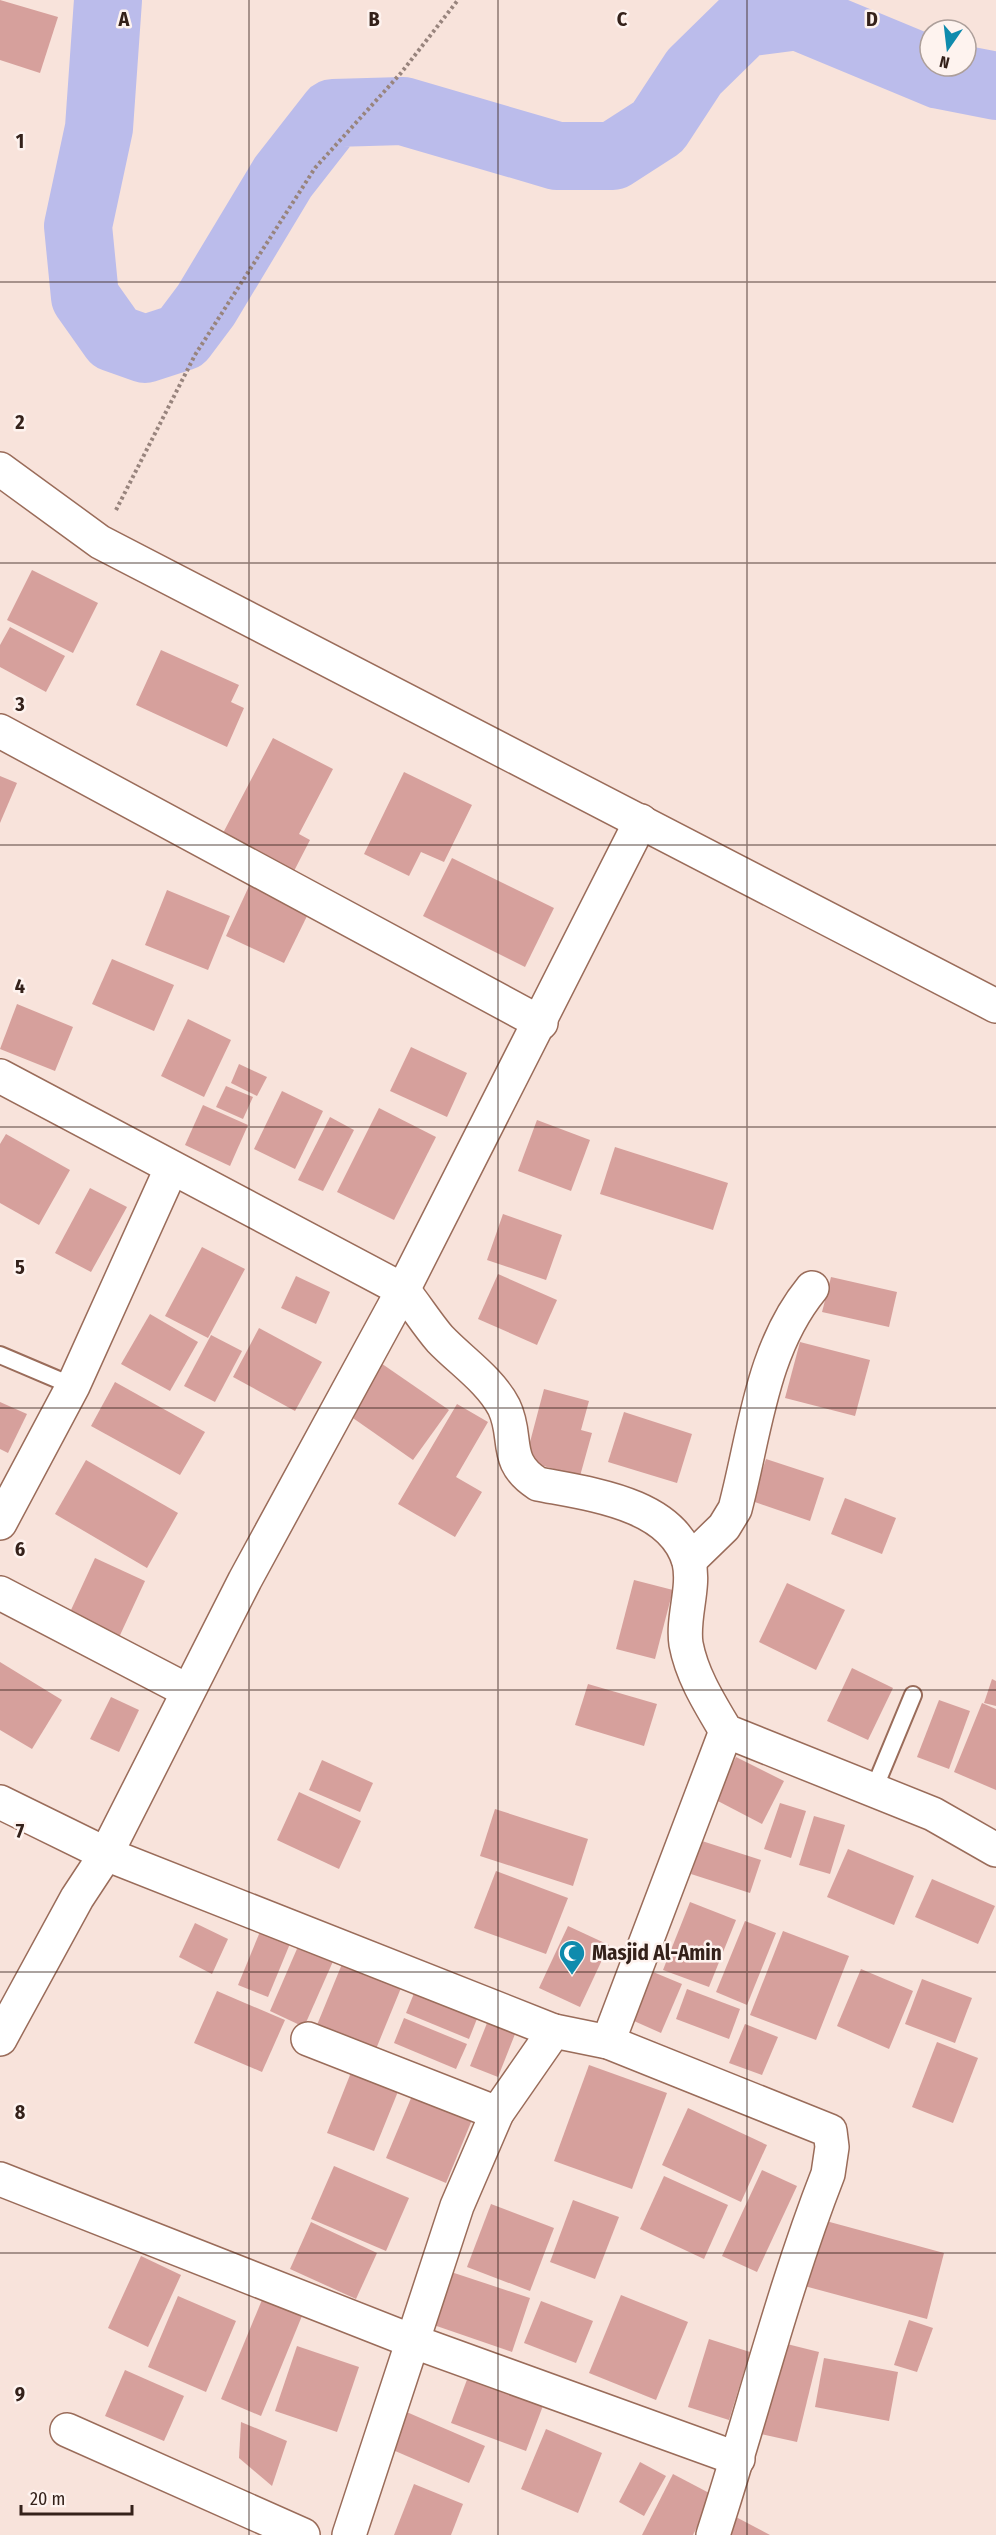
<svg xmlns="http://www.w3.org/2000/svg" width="996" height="2535" font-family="'Fira Sans Condensed',sans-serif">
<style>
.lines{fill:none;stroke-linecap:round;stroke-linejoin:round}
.river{stroke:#bbbceb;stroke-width:68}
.building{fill:#d6a09c}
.service-casing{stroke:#9a6c5a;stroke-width:20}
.minor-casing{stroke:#9a6c5a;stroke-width:36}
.path{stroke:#98847d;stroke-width:4;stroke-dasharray:3 3;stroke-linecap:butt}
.service{stroke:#fff;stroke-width:16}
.minor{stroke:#fff;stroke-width:33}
.grid{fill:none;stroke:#34211a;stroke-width:1.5;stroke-opacity:0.55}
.labels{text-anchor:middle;stroke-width:5;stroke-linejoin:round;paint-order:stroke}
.poi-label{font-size:21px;font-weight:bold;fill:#34211a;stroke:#fef3ef;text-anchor:start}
.grid-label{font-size:20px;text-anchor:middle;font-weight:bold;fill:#34211a;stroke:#fef3ef;stroke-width:5;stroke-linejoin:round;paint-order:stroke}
</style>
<rect width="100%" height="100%" fill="#f8e3db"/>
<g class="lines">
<polyline class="river" points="108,0 99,128 78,226 85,297 114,338 145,349 182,337 206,305 283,177 333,113 403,111 557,156 613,156 658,127 694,72 744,23 798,16 940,75 996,86"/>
</g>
<g class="building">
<polygon points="0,0 58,17 40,73 0,60"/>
<polygon points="32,570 98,603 73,653 7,620"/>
<polygon points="10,627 65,656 46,692 0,667 0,645"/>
<polygon points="161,650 239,685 231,702 244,708 227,747 136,705"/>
<polygon points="273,738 333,769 299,834 310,840 294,871 223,833"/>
<polygon points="404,772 472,805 444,862 421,852 409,876 364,854"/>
<polygon points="0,776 17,783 0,823"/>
<polygon points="452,858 554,908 525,967 423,916"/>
<polygon points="250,884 309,912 284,963 226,936"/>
<polygon points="167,890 230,916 208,970 145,945"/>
<polygon points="112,959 174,985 154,1031 92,1004"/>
<polygon points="17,1004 73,1027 55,1071 0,1049"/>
<polygon points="188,1019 231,1040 204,1097 161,1076"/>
<polygon points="411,1047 467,1073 447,1117 390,1091"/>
<polygon points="239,1064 267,1077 257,1096 231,1083"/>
<polygon points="226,1086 253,1097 243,1119 216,1107"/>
<polygon points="282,1091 323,1111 295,1169 254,1149"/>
<polygon points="203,1105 248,1125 230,1166 185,1145"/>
<polygon points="379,1108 436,1137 394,1220 337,1192"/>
<polygon points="330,1117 354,1130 323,1191 298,1180"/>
<polygon points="537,1120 590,1140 571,1191 518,1171"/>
<polygon points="6,1134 70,1170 39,1225 0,1203 0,1144"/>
<polygon points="615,1147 728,1183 713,1230 600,1194"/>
<polygon points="90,1188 127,1207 91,1272 55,1253"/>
<polygon points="503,1214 562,1235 546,1280 487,1260"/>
<polygon points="202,1247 245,1269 208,1338 165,1316"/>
<polygon points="498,1274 557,1300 537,1345 478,1319"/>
<polygon points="296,1276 330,1292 316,1324 281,1308"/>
<polygon points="831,1277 897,1292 889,1327 822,1312"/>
<polygon points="150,1314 198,1342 170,1391 121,1364"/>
<polygon points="259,1328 322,1362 295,1411 233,1377"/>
<polygon points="211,1335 242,1351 215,1402 184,1386"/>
<polygon points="800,1342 870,1360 855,1416 785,1398"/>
<polygon points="375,1359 449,1410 413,1460 340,1409"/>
<polygon points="115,1382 205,1432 180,1475 91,1426"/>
<polygon points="544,1389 589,1401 581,1430 592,1433 580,1476 525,1461"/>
<polygon points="0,1402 27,1414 8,1453 0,1449"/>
<polygon points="457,1404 488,1422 456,1477 482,1492 455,1537 398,1504"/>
<polygon points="624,1412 692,1434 677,1483 608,1462"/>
<polygon points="766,1459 824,1478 810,1521 752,1501"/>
<polygon points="86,1460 178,1513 147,1568 55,1514"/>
<polygon points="845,1498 896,1518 882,1554 831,1534"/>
<polygon points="95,1558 145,1581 115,1646 65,1623"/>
<polygon points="634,1580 673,1590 655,1659 616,1649"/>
<polygon points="787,1583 845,1610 816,1670 759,1642"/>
<polygon points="0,1662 62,1700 32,1749 0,1730"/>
<polygon points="852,1668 893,1688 868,1740 827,1721"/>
<polygon points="992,1679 996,1681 996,1706 984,1703"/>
<polygon points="588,1684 657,1704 644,1746 575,1725"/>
<polygon points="111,1697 139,1710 119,1752 90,1739"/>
<polygon points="939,1700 970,1711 949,1769 917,1757"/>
<polygon points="982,1703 996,1709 996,1790 954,1772"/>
<polygon points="736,1757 784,1781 762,1824 714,1799"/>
<polygon points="322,1760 373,1783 360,1812 309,1790"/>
<polygon points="299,1792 361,1821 339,1869 277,1840"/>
<polygon points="780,1803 806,1811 791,1858 764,1849"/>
<polygon points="495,1809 588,1839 573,1886 480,1856"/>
<polygon points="814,1816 845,1825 830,1874 799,1865"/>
<polygon points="702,1841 761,1860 750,1893 691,1874"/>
<polygon points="848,1849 914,1876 894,1925 827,1897"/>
<polygon points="496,1871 568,1898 546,1954 474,1928"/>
<polygon points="932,1879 995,1906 978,1944 915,1917"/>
<polygon points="690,1902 736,1920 709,1987 663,1970"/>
<polygon points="745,1921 776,1933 747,2005 716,1992"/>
<polygon points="264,1922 294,1934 268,1997 238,1985"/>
<polygon points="195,1923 228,1939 212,1974 179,1957"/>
<polygon points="568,1926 609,1945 580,2007 539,1988"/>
<polygon points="783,1931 849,1956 816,2040 750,2015"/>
<polygon points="303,1935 338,1950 304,2027 270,2011"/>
<polygon points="342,1964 401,1988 376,2049 317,2025"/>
<polygon points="646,1969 682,1984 661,2033 625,2017"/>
<polygon points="861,1969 913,1991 889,2049 837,2026"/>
<polygon points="922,1979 972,1998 955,2043 905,2024"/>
<polygon points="419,1981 482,2006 469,2039 406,2013"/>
<polygon points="687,1989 740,2009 729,2039 676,2019"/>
<polygon points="217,1991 285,2020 262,2072 194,2043"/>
<polygon points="491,2013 519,2024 498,2077 470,2066"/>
<polygon points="404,2018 467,2044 456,2069 394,2043"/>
<polygon points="745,2024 778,2037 762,2075 729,2063"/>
<polygon points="937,2042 978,2058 953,2123 912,2107"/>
<polygon points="589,2065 667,2093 632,2189 554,2161"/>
<polygon points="352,2070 399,2089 374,2151 327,2133"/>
<polygon points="414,2091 474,2115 446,2183 386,2158"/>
<polygon points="688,2108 767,2145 741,2202 662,2165"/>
<polygon points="334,2166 409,2198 386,2251 311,2219"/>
<polygon points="762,2170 797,2186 757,2272 722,2256"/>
<polygon points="664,2176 728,2205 704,2259 640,2229"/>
<polygon points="573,2200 619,2217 595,2279 550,2262"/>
<polygon points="491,2204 554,2228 530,2291 467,2267"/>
<polygon points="815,2218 944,2253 927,2319 797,2284"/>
<polygon points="311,2222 377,2253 356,2299 290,2269"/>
<polygon points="141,2256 181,2275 148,2347 108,2328"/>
<polygon points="442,2269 530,2298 512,2352 425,2322"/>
<polygon points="264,2295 304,2311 261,2416 221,2399"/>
<polygon points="621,2295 688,2322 656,2400 589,2373"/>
<polygon points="178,2296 236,2321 206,2392 148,2367"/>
<polygon points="541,2301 593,2321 576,2363 524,2343"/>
<polygon points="909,2320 933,2328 917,2372 894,2365"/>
<polygon points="709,2339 750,2352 729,2420 688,2407"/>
<polygon points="779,2342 819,2352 797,2442 757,2433"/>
<polygon points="297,2346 359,2367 337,2432 275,2411"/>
<polygon points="824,2358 898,2372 889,2421 815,2407"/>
<polygon points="472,2366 547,2395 526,2451 451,2423"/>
<polygon points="125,2370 184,2396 164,2441 105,2416"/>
<polygon points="402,2410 485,2446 469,2483 386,2447"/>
<polygon points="241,2422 287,2441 272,2486 239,2458"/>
<polygon points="546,2429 602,2453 578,2513 521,2489"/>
<polygon points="640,2462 666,2476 644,2516 619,2502"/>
<polygon points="673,2474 713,2495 693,2535 642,2535"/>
<polygon points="414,2484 463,2504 451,2535 394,2535"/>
<polygon points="734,2516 770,2535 724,2535"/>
</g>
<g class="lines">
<g class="service-casing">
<g id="service">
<polyline points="0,1355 73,1386"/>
<polyline points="874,1789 913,1695"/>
</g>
</g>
<g class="minor-casing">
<g id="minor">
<polyline points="0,469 100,542 996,1006"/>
<polyline points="0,731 541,1023"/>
<path d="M0 1076 403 1290C416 1306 427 1324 440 1339 461 1361 490 1380 504 1407 519 1438 502 1461 538 1484 589 1494 673 1503 689 1562 695 1588 682 1617 686 1644 692 1676 710 1704 726 1731L933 1814 996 1850"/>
<polyline points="0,1523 73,1386 171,1169"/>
<path d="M689 1561 724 1527 735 1509C755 1434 761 1350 812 1288"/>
<polyline points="0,1593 188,1691"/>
<polyline points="0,1802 106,1854 554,2031"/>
<polyline points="0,2039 77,1898 106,1854 245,1580 403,1290 641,821"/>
<polyline points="308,2039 497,2113"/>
<polyline points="608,2042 726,1731"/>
<polyline points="0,2179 412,2341 738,2459"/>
<polyline points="67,2430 303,2535"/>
<path d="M349 2535 457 2206 497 2113 554 2031 608 2042 830 2131 832 2147 828 2174C782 2292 752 2415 713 2535"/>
</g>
</g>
<polyline class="path" points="116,510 195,355 315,168 401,73 458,0"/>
<use href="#service" class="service"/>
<use href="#minor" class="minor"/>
</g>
<path class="grid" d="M249 0V2535M498 0V2535M747 0V2535M0 282H996M0 563H996M0 845H996M0 1127H996M0 1408H996M0 1690H996M0 1972H996M0 2253H996"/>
<defs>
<g id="mosque-pin" transform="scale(1.35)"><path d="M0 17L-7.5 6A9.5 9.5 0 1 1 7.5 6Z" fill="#0f8bad" stroke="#fef3ef"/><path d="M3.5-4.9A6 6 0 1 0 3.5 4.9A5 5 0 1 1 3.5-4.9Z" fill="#fff"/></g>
</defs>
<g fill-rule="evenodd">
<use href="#mosque-pin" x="572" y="1953"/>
</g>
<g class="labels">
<g class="poi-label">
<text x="592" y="1960">Masjid Al-Amin</text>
</g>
</g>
<g class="grid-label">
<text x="124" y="26">A</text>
<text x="374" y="26">B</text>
<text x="622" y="26">C</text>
<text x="872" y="26">D</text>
<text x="20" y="148">1</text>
<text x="20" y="429">2</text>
<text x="20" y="711">3</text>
<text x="20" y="993">4</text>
<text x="20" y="1274">5</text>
<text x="20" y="1556">6</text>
<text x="20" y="1838">7</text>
<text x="20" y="2119">8</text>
<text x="20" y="2401">9</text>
</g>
<g transform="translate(948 48) rotate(194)"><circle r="28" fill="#fef3ef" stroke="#ad9f9a" stroke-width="1.5"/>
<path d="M0-4.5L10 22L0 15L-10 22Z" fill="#0f8bad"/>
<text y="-9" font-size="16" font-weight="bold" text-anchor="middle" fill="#34211a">N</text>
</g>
<path d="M21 2505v9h111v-9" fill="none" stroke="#34211a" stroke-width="3"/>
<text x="30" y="2505" font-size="18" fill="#34211a" stroke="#fef3ef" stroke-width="4.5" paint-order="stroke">20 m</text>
</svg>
